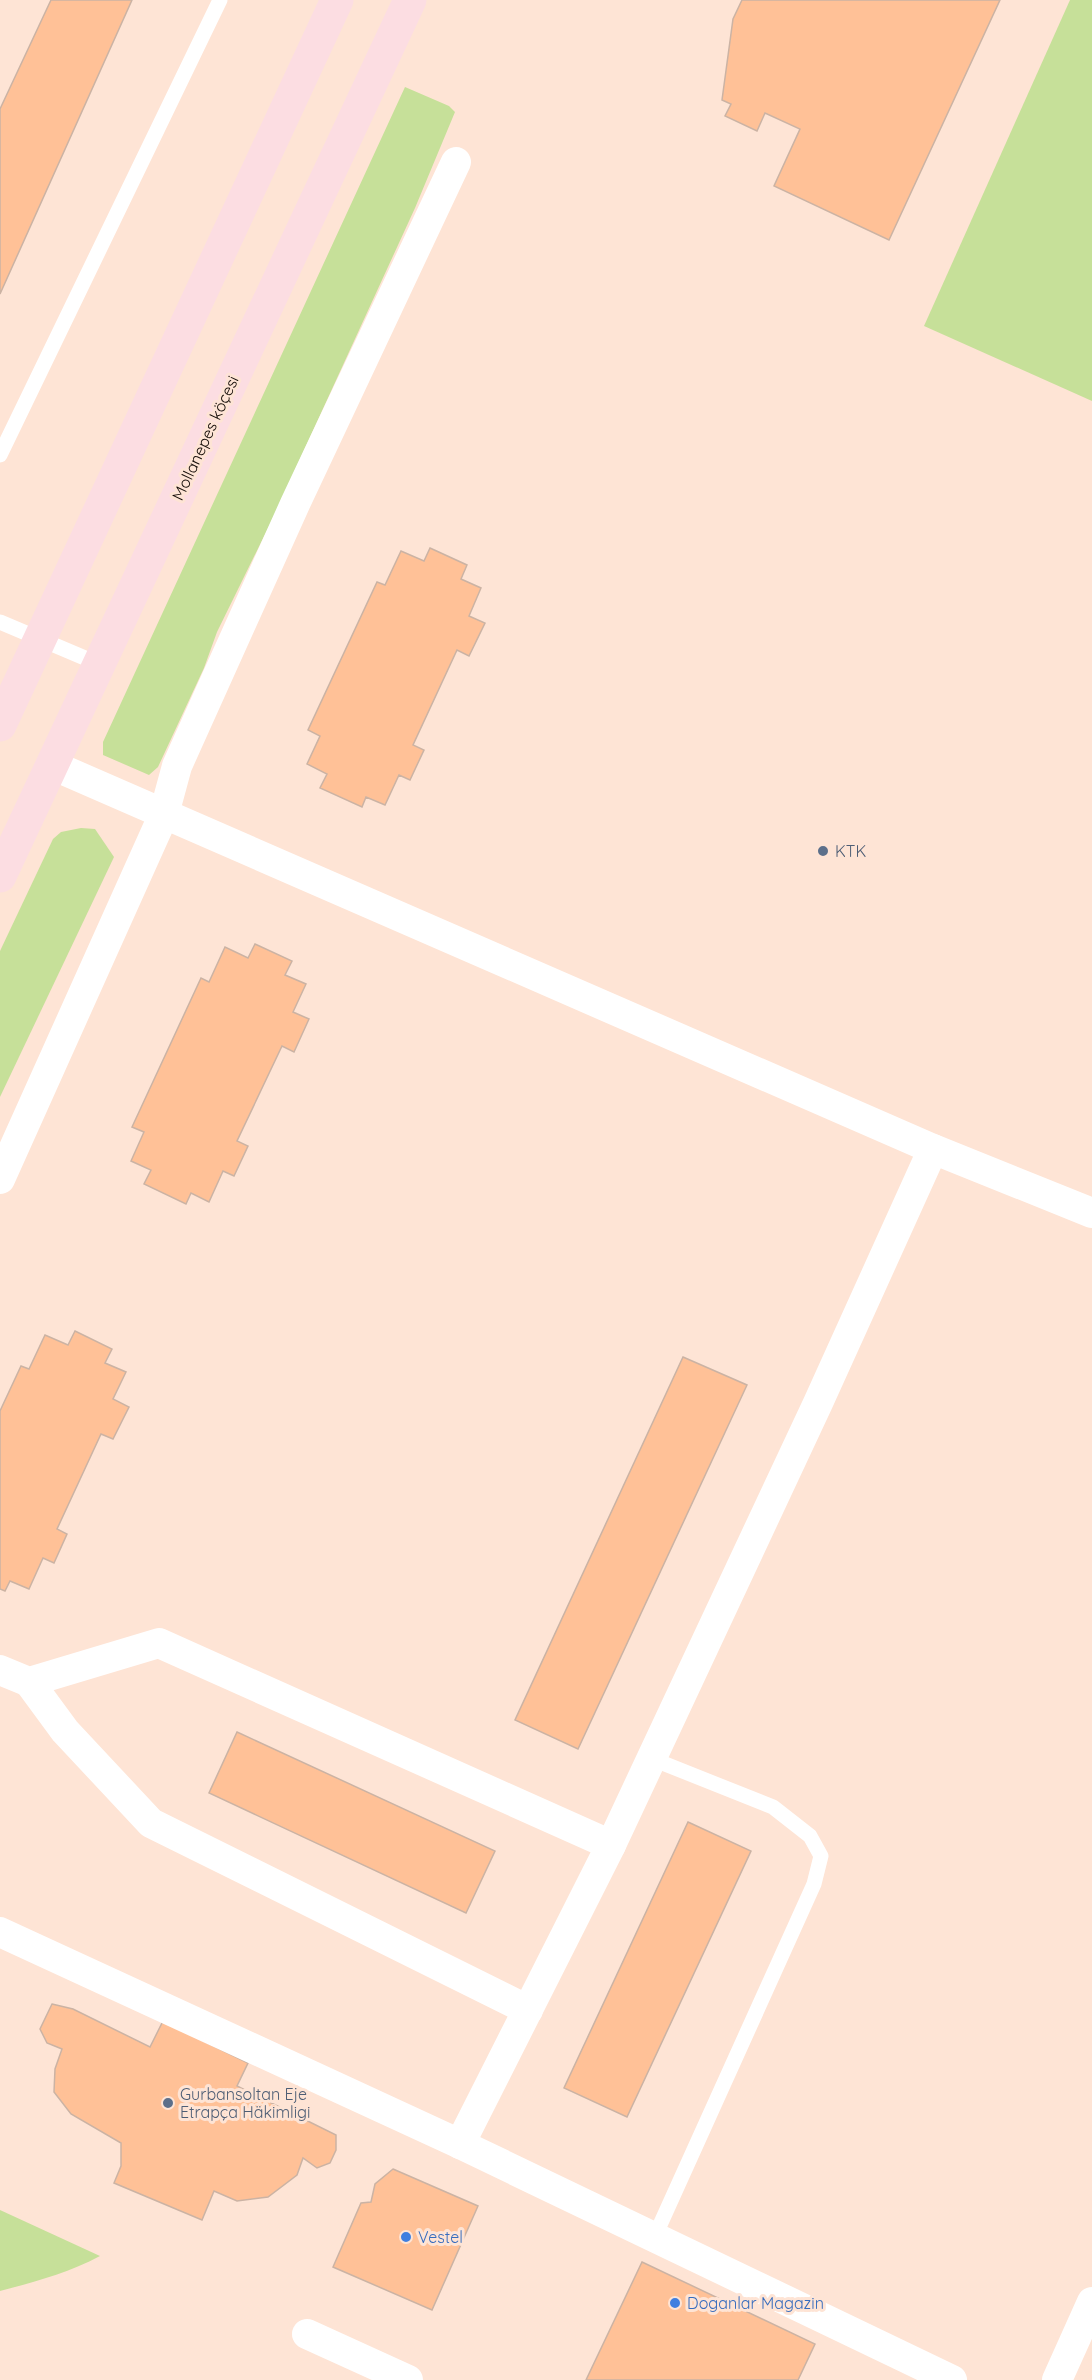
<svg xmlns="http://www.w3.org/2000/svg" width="1092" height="2380" font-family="Quicksand,sans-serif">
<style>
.green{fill:#c6e099}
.building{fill:#ffc197;stroke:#cbb3a4;stroke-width:1.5}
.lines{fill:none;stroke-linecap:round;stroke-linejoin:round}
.lane{stroke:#fff;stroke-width:15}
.street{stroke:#fff;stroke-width:30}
.secondary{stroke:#fcdde2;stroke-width:33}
.service-dot{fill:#5c6f8a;stroke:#fee4d5;stroke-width:2}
.shop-dot{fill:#3f7fe0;stroke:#fee4d5;stroke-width:2}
.labels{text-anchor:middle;stroke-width:6;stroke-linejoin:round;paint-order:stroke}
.street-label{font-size:16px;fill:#120a05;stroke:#fee4d5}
.service-label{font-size:16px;fill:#4e5e75;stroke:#fee4d5;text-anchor:start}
.shop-label{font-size:16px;fill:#366cbe;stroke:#fee4d5;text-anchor:start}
</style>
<rect width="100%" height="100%" fill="#fee4d5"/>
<g class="green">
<polygon points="1070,0 1092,0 1092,401 924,326"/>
<polygon points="405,87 449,106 455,112 415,208 272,520 217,632 204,668 158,767 149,775 103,755 103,742"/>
<polygon points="81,828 95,829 114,857 0,1097 0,951 53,839 61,832"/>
<path d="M0 2210 100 2256C68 2273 34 2282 0 2291Z"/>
</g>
<g class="building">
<polygon points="51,0 132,0 0,294 0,109"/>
<polygon points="742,0 1000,0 889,240 774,186 800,129 765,113 757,131 725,116 731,104 722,100 733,19"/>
<polygon points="430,548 467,565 461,579 481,588 469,616 485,623 469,656 457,650 413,745 424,750 410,780 399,775 385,805 366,797 362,807 320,788 327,774 307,764 320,736 308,730 377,582 385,585 401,551 424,561"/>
<polygon points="255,944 292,961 285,975 306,984 293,1012 309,1019 294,1052 282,1046 237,1141 248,1146 234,1176 223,1171 209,1202 191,1193 186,1204 144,1184 151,1170 131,1161 144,1132 132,1127 201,978 209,982 225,947 248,958"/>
<polygon points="75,1331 112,1349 105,1363 126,1372 113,1399 129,1407 113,1439 101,1434 57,1529 67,1534 54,1563 43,1558 29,1589 10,1581 5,1591 0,1589 0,1411 21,1366 29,1369 45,1335 68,1345"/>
<polygon points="683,1357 747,1385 578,1749 515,1720"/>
<polygon points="237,1732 495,1851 466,1913 209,1793"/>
<polygon points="688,1822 751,1851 627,2117 564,2088"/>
<polygon points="52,2004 73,2009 150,2047 163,2021 248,2063 237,2086 336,2135 336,2150 330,2163 317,2168 303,2158 297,2175 268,2197 237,2201 214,2191 202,2220 114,2183 121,2166 121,2143 71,2114 54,2092 55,2069 62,2049 47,2043 40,2029"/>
<polygon points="393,2169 478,2206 432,2310 333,2267 361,2203 371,2202 375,2184"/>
<polygon points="642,2262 815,2344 798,2380 586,2380"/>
</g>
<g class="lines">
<g class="lane">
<polyline points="0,455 220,0"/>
<polyline points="0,622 99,664"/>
<polyline points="650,1758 773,1807 810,1836 821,1856 814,1884 655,2236"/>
</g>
<g class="street">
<polyline points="52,765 933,1149"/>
<polyline points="0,1179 164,814 177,766 295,504 456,162"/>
<polyline points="0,1670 29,1682 159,1643 611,1845 460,2144"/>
<polyline points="29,1682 65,1731 151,1823 528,2010"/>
<polyline points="611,1845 818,1403 933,1149 1092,1213"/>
<polyline points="0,1932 460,2144 952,2380"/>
<polyline points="307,2334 408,2380"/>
<polyline points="1057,2380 1092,2302"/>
</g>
<g class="secondary">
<polyline points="0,725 337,0"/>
<polyline points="0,876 410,0"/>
</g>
</g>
<g class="service-dot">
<circle cx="823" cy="851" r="6"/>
<circle cx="168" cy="2103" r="6"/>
</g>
<g class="shop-dot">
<circle cx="406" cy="2237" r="6"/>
<circle cx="675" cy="2303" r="6"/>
</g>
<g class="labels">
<g class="street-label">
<text transform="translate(205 438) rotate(-65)" y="6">Mollanepes köçesi</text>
</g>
<g class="service-label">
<text x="835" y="857">KTK</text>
<text x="180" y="2100">Gurbansoltan Eje<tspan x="180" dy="18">Etrapça Häkimligi</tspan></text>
</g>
<g class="shop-label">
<text x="418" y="2243">Vestel</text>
<text x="687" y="2309">Doganlar Magazin</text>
</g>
</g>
</svg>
